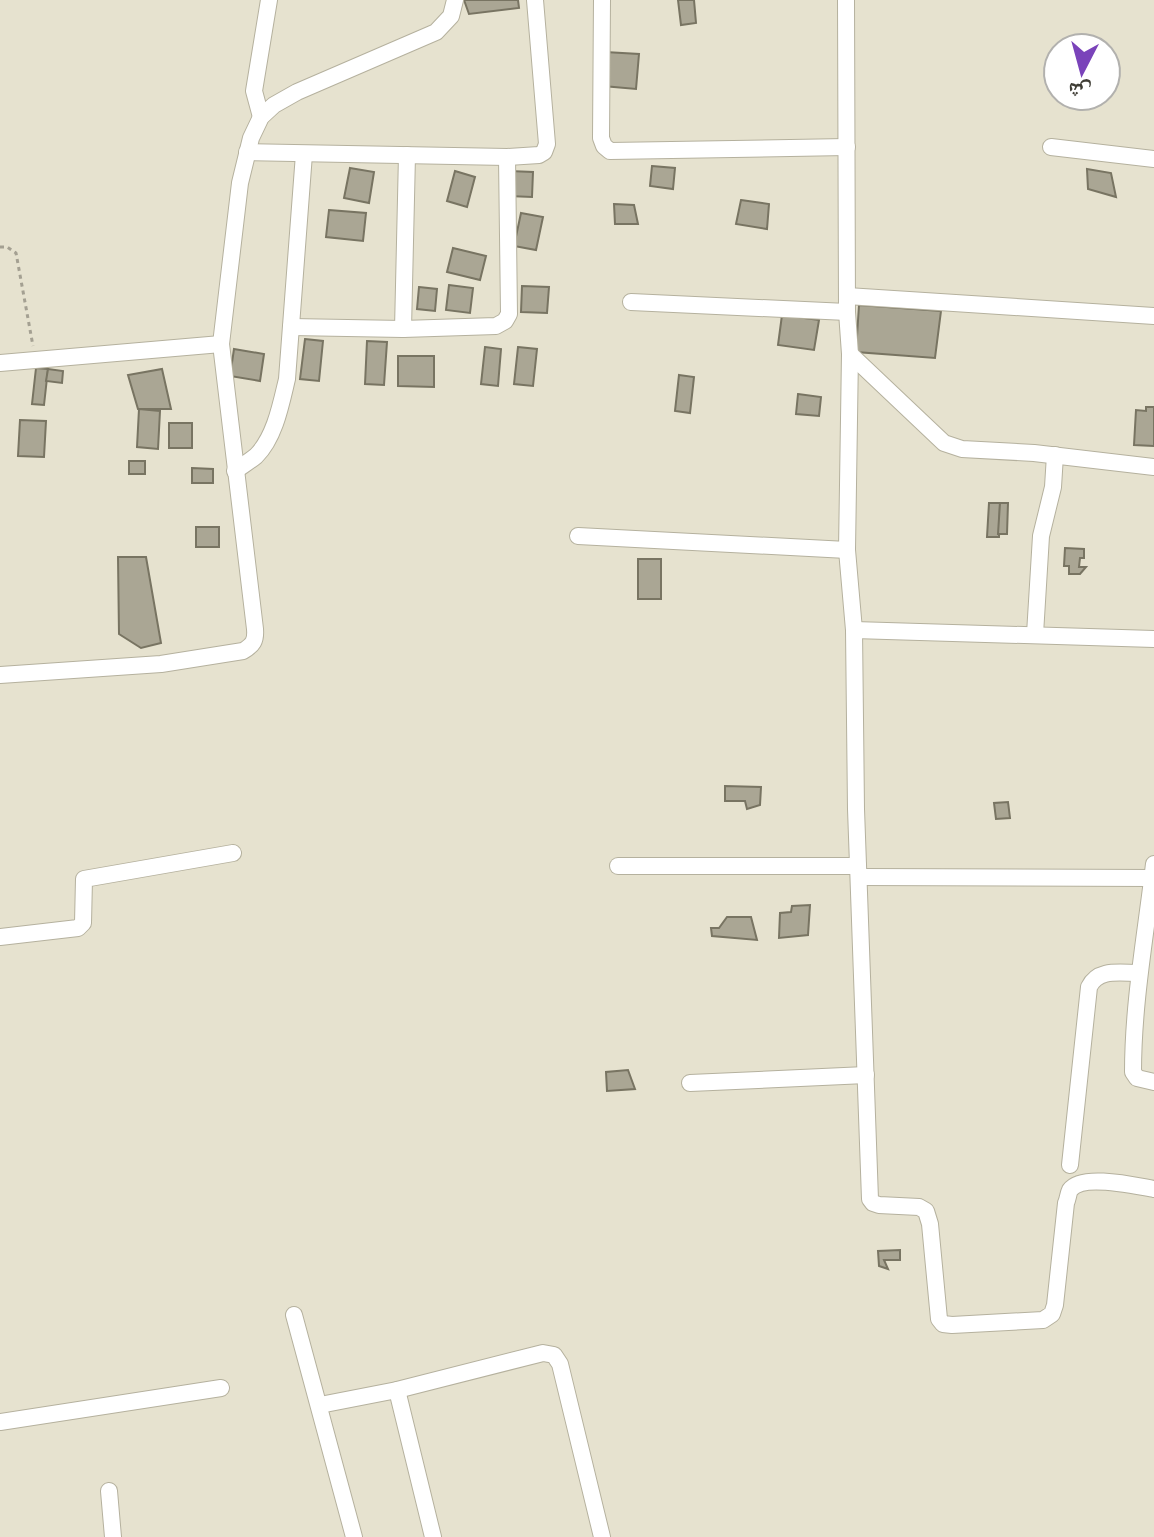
<svg xmlns="http://www.w3.org/2000/svg" width="1154" height="1537" font-family="Figtree,'Noto Naskh Arabic',sans-serif">
<style>
.building{fill:#aaa694;stroke:#787462;stroke-width:2}
.lines{fill:none;stroke-linecap:round;stroke-linejoin:round}
.minor-casing{stroke:#b5b19e;stroke-width:18}
.path{stroke:#a4a092;stroke-width:3;stroke-dasharray:4 4;stroke-linecap:butt}
.minor{stroke:#fff;stroke-width:16}
</style>
<rect width="100%" height="100%" fill="#e6e2cf"/>
<g class="building">
<polygon points="464,0 518,0 519,8 469,14"/>
<polygon points="678,0 694,0 696,23 681,25"/>
<polygon points="605,52 639,54 636,89 603,86"/>
<polygon points="652,166 675,168 673,189 650,186"/>
<polygon points="350,168 374,172 369,203 344,198"/>
<polygon points="1087,169 1111,173 1116,197 1088,189"/>
<polygon points="455,171 475,177 467,207 447,201"/>
<polygon points="509,171 533,172 532,197 508,196"/>
<polygon points="741,200 769,204 767,229 736,224"/>
<polygon points="614,204 634,205 638,224 615,224"/>
<polygon points="329,210 366,213 363,241 326,237"/>
<polygon points="521,213 543,217 536,250 514,246"/>
<polygon points="453,248 486,256 480,280 447,272"/>
<polygon points="449,285 473,288 470,313 446,310"/>
<polygon points="522,286 549,287 547,313 521,312"/>
<polygon points="419,287 437,289 435,311 417,309"/>
<polygon points="859,305 941,311 935,358 856,352"/>
<polygon points="782,315 819,320 814,350 778,345"/>
<polygon points="305,339 323,341 319,381 300,379"/>
<polygon points="367,341 387,342 384,385 365,384"/>
<polygon points="485,347 501,349 498,386 481,384"/>
<polygon points="518,347 537,349 533,386 514,384"/>
<polygon points="234,349 264,354 260,381 230,376"/>
<polygon points="398,356 434,356 434,387 398,386"/>
<polygon points="36,368 48,369 44,405 32,404"/>
<polygon points="48,369 63,371 62,383 46,381"/>
<polygon points="162,369 171,409 138,409 128,375"/>
<polygon points="679,375 694,377 690,413 675,411"/>
<polygon points="798,394 821,397 819,416 796,414"/>
<polygon points="1146,407 1154,407 1154,446 1134,445 1136,410 1146,411"/>
<polygon points="139,409 160,411 158,449 137,447"/>
<polygon points="20,420 46,421 44,457 18,456"/>
<rect x="169" y="423" width="23" height="25"/>
<rect x="129" y="461" width="16" height="13"/>
<polygon points="192,468 213,469 213,483 192,483"/>
<polygon points="989,503 1000,503 999,537 987,537"/>
<polygon points="1000,503 1008,503 1007,534 998,534"/>
<rect x="196" y="527" width="23" height="20"/>
<polygon points="1065,548 1084,549 1084,558 1080,558 1079,567 1086,567 1080,574 1069,574 1069,566 1064,566"/>
<polygon points="118,557 146,557 161,643 141,648 119,634"/>
<rect x="638" y="559" width="23" height="40"/>
<polygon points="725,786 761,787 760,805 747,809 745,801 725,801"/>
<polygon points="1008,802 1010,818 996,819 994,803"/>
<polygon points="810,905 808,935 779,938 780,913 791,912 792,906"/>
<polygon points="727,917 751,917 757,940 712,936 711,928 719,928"/>
<polygon points="628,1070 635,1089 607,1091 606,1072"/>
<polygon points="900,1250 900,1260 884,1260 888,1269 879,1266 878,1251"/>
</g>
<g class="lines">
<g class="minor-casing">
<g id="minor">
<polyline points="602,0 601,138 604,146 610,151 847,147"/>
<path d="M846 0 847 312 850 354 847 550 854 630 856 809 870 1199 873 1203 879 1205 919 1207 926 1211 930 1224 939 1319 943 1324 952 1325 1043 1320 1052 1314 1055 1305 1066 1203C1068 1199 1068 1194 1070 1190 1082 1173 1136 1186 1154 1189"/>
<polyline points="261,117 254,91 269,0"/>
<polyline points="1051,147 1154,159"/>
<polyline points="247,152 507,157 539,155 544,152 547,144 535,0"/>
<polyline points="847,296 1154,316"/>
<polyline points="631,302 847,312"/>
<polyline points="291,327 403,329 496,326 505,321 509,314 507,157"/>
<polyline points="403,329 407,155"/>
<polyline points="850,354 944,443 962,449 1034,453 1154,467"/>
<polyline points="0,363 221,344"/>
<path d="M235 471C242 466 250 461 256 456 275 437 281 404 287 379L304 154"/>
<polyline points="578,536 847,550"/>
<polyline points="854,630 1154,639"/>
<polyline points="1035,634 1041,536 1053,487 1055,455"/>
<path d="M0 675 161 664 243 651C253 645 256 641 255 629L221 344 240 183 251 138 261 117 274 105 297 92 436 32 451 16 455 0"/>
<path d="M1154 864C1146 933 1133 1002 1133 1072L1137 1078 1154 1082"/>
<polyline points="618,866 858,866"/>
<polyline points="859,877 1152,878"/>
<polyline points="0,937 78,928 83,923 84,879 233,853"/>
<polyline points="690,1083 866,1075"/>
<path d="M1070 1165 1089 987C1098 968 1120 973 1139 973"/>
<polyline points="294,1315 354,1537"/>
<polyline points="397,1390 433,1537"/>
<polyline points="320,1405 397,1390 543,1353 554,1355 560,1364 602,1537"/>
<polyline points="0,1422 221,1388"/>
<polyline points="109,1491 113,1537"/>
</g>
</g>
<polyline class="path" points="0,247 7,247 16,253 33,346"/>
<use href="#minor" class="minor"/>
</g>
<g transform="translate(1082 72) rotate(186)"><circle r="38" fill="#ffffff" stroke="#b2b1ae" stroke-width="2"/>
<path d="M0-6L14 30L0 20L-14 30Z" fill="#7a43ba"/>
<text y="-12" font-size="22" font-weight="bold" text-anchor="middle" fill="#3f3d35">ش</text>
</g>
</svg>
